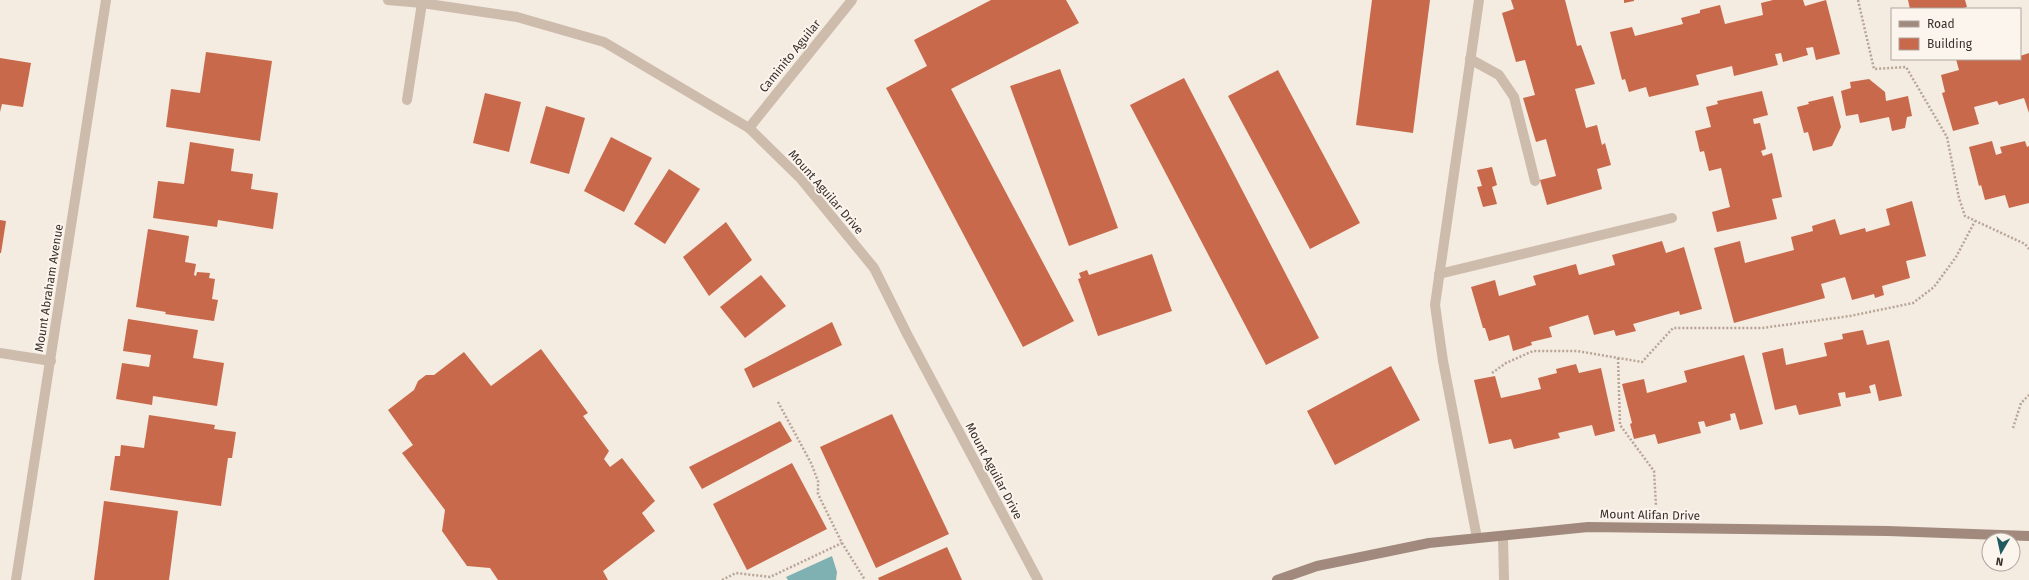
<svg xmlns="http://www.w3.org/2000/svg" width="2029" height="580" font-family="'Fira Sans',sans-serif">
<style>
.water{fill:#7fb0b2}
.building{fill:#c8694b}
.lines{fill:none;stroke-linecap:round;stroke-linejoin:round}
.path{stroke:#b9a596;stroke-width:2.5;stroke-dasharray:2 2;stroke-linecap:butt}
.service{stroke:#cdbbac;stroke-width:10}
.minor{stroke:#cdbbac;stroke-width:10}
.tertiary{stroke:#cdbbac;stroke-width:10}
.secondary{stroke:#a18a7d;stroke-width:10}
.labels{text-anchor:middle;stroke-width:4;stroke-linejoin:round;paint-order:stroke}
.street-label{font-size:12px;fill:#3b302b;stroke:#fbf5ee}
</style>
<rect width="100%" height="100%" fill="#f4ebe1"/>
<polygon class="water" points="832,556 837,572 836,580 788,580 786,577"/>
<g class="building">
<polygon points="991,0 1066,0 1079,23 951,89 1074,321 1023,347 886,88 927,66 914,40"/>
<polygon points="1372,0 1430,0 1413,133 1356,125"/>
<polygon points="1511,0 1565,0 1577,46 1581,45 1595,84 1575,89 1586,128 1597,125 1602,145 1605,143 1611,165 1597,169 1602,189 1547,205 1540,180 1556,176 1546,139 1536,142 1523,98 1535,95 1525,60 1516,62 1502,13 1514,9"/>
<polygon points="1624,0 1634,0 1634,1 1624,3"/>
<polygon points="1773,0 1803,0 1805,6 1826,0 1840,54 1816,60 1813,47 1806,48 1808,55 1783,62 1781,53 1775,54 1778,65 1734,76 1732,66 1696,75 1699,85 1649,97 1646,87 1629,92 1625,79 1622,80 1610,32 1632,27 1635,36 1683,24 1681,18 1700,13 1700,10 1720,5 1725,24 1763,15 1761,3"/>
<polygon points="1908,0 1965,0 1967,7 1960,9 1910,9"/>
<polygon points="206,52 272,61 260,141 166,127 171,89 200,93"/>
<polygon points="2029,53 2029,113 2024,98 1999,105 1997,101 1974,107 1979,124 1953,131 1942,93 1945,92 1941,75 1959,70 1956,59 2020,59 2020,56"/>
<polygon points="0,58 31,63 23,107 2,104 0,112"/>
<polygon points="1060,69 1118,228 1069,246 1010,86"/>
<polygon points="1278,70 1360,223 1310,249 1228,96"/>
<polygon points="1184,78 1319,338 1266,365 1130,105"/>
<polygon points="1869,79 1885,92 1886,101 1908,96 1912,116 1907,117 1905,128 1892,131 1889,117 1860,123 1858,114 1846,116 1841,91 1851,88 1850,82"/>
<polygon points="1762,91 1768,115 1753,119 1754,124 1760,123 1766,149 1761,151 1763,156 1772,153 1782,197 1772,199 1777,219 1717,232 1712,212 1730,207 1721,168 1709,171 1704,151 1700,152 1695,131 1711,127 1706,107 1718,104 1717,101"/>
<polygon points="485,93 521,102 509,152 473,143"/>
<polygon points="1833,96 1841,127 1832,146 1813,151 1808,132 1804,133 1797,107 1809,104 1808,102"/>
<polygon points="546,106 585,118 569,174 530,163"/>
<polygon points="611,137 652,158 624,212 584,191"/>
<polygon points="1992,141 1996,155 2002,153 2000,147 2025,141 2027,147 2029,146 2029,203 2009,208 2005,195 1985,200 1981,185 1979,186 1969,147"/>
<polygon points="190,142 234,149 231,171 253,174 251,189 278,193 273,229 218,220 217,227 153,218 158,181 184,184"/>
<polygon points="1492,167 1497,185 1492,187 1497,204 1483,207 1477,187 1482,186 1477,170"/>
<polygon points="669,169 700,189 665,244 634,224"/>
<polygon points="1912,201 1926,256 1906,261 1910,278 1882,286 1884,295 1875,298 1874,294 1852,300 1845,277 1821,284 1825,298 1734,323 1714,248 1740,241 1745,263 1794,250 1791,237 1813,231 1812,226 1835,219 1840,235 1865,228 1866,232 1890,225 1886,209"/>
<polygon points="0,220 6,221 1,253 0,253"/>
<polygon points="726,222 752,260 709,296 683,257"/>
<polygon points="148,229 189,236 185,262 196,264 194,275 196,276 197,272 210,273 209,278 215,279 212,299 218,300 214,321 165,314 166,312 136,307"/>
<polygon points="1662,241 1666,253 1684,247 1702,309 1680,315 1679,311 1633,324 1636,331 1616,336 1614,330 1594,335 1588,315 1549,327 1552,337 1531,342 1532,345 1513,351 1509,335 1489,341 1485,328 1483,328 1471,287 1495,280 1499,296 1536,285 1533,276 1576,264 1579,275 1615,265 1612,255"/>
<polygon points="1152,254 1172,311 1098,336 1078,279 1081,278 1079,273 1087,270 1089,275"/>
<polygon points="761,275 786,306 745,338 720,307"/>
<polygon points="128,319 198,330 193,358 224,363 217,406 153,396 152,405 116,399 122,363 149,367 151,355 123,351"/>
<polygon points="832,322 842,345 753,388 744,369"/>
<polygon points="1863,330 1867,345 1889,340 1902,396 1879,401 1875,384 1869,386 1871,393 1846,398 1845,392 1838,393 1841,406 1799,415 1796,405 1775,410 1762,353 1783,348 1786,365 1827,356 1824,343 1843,339 1842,334"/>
<polygon points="541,349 588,413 583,416 609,451 604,459 610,467 622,458 655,501 642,513 655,531 603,571 608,580 498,580 490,568 467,566 442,531 445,510 402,453 413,445 388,410 414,390 418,381 426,375 434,375 464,352 491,386"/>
<polygon points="1744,355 1763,424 1740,430 1735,413 1730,414 1731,420 1706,427 1704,421 1698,422 1701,433 1658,444 1655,434 1634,439 1630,424 1632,423 1622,384 1644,379 1647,393 1687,382 1684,371"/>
<polygon points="1576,364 1579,373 1601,368 1615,431 1595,436 1592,425 1558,433 1560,438 1514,449 1511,439 1489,444 1474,380 1495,376 1501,398 1541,389 1538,378 1557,373 1556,369"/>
<polygon points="1391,366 1420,420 1335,465 1307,411"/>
<polygon points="892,414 949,534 876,568 820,447"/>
<polygon points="149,415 215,425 214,429 236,432 232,458 228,458 221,506 110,490 115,456 120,456 121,445 144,448"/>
<polygon points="780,421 792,441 702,489 689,467"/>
<polygon points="792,463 827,529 747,570 713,504"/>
<polygon points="104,501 178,511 169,580 94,580"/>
<polygon points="947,547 962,580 879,580 878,578"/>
</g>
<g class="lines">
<g class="path">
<polyline points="1858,0 1874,69 1906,67 1947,137 1959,198 1965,216 2025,244 2029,249"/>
<polyline points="1618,358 1620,425 1654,471 1656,506"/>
<polyline points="1492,373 1506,363 1533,351 1577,351 1642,362 1673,328 1762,328 1850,316 1913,303 1934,287 1956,257 1975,221"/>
<polyline points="778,402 811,463 818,481 818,494 842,543 865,580"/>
<polyline points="2013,428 2021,403 2029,395"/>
<polyline points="722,580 736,573 770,577 842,543"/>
</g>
<g class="service">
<polyline points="1470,59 1499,75 1514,97 1535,181"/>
<polyline points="407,100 422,3"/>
<polyline points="1439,274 1672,218"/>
<polyline points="1503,536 1504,580"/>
<polyline points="1477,538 1443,361 1435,305 1479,0"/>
</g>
<g class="minor">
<polyline points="749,128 852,0"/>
<polyline points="0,353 51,361"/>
<polyline points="16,580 106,0"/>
</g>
<polyline class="tertiary" points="388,0 422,3 517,17 604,42 749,128 801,179 874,268 907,334 1038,580"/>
<polyline class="secondary" points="1277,580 1317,566 1429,543 1588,527 1888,531 2029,536"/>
</g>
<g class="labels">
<g class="street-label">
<text transform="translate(790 56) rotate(-51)" y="4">Caminito Aguilar</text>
<text transform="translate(826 192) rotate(49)" y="4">Mount Aguilar Drive</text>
<text transform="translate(49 288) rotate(-81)" y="4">Mount Abraham Avenue</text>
<text transform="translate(994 471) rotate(62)" y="4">Mount Aguilar Drive</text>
<text transform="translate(1650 515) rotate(1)" y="4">Mount Alifan Drive</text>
</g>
</g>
<rect x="1891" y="8" width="130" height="52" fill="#fbf5ee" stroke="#aea6a0"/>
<rect x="1899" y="21" width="20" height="6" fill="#a18a7d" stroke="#aea6a0"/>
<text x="1927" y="28" font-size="12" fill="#3b302b">Road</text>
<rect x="1899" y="38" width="20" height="12" fill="#c8694b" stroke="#aea6a0"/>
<text x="1927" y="48" font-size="12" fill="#3b302b">Building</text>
<g transform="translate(2001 552) rotate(189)"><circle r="19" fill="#fbf5ee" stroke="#aea6a0"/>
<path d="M0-3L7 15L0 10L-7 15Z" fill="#1f5a5e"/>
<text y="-6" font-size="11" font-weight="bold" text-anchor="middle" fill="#3b302b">N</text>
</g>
</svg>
